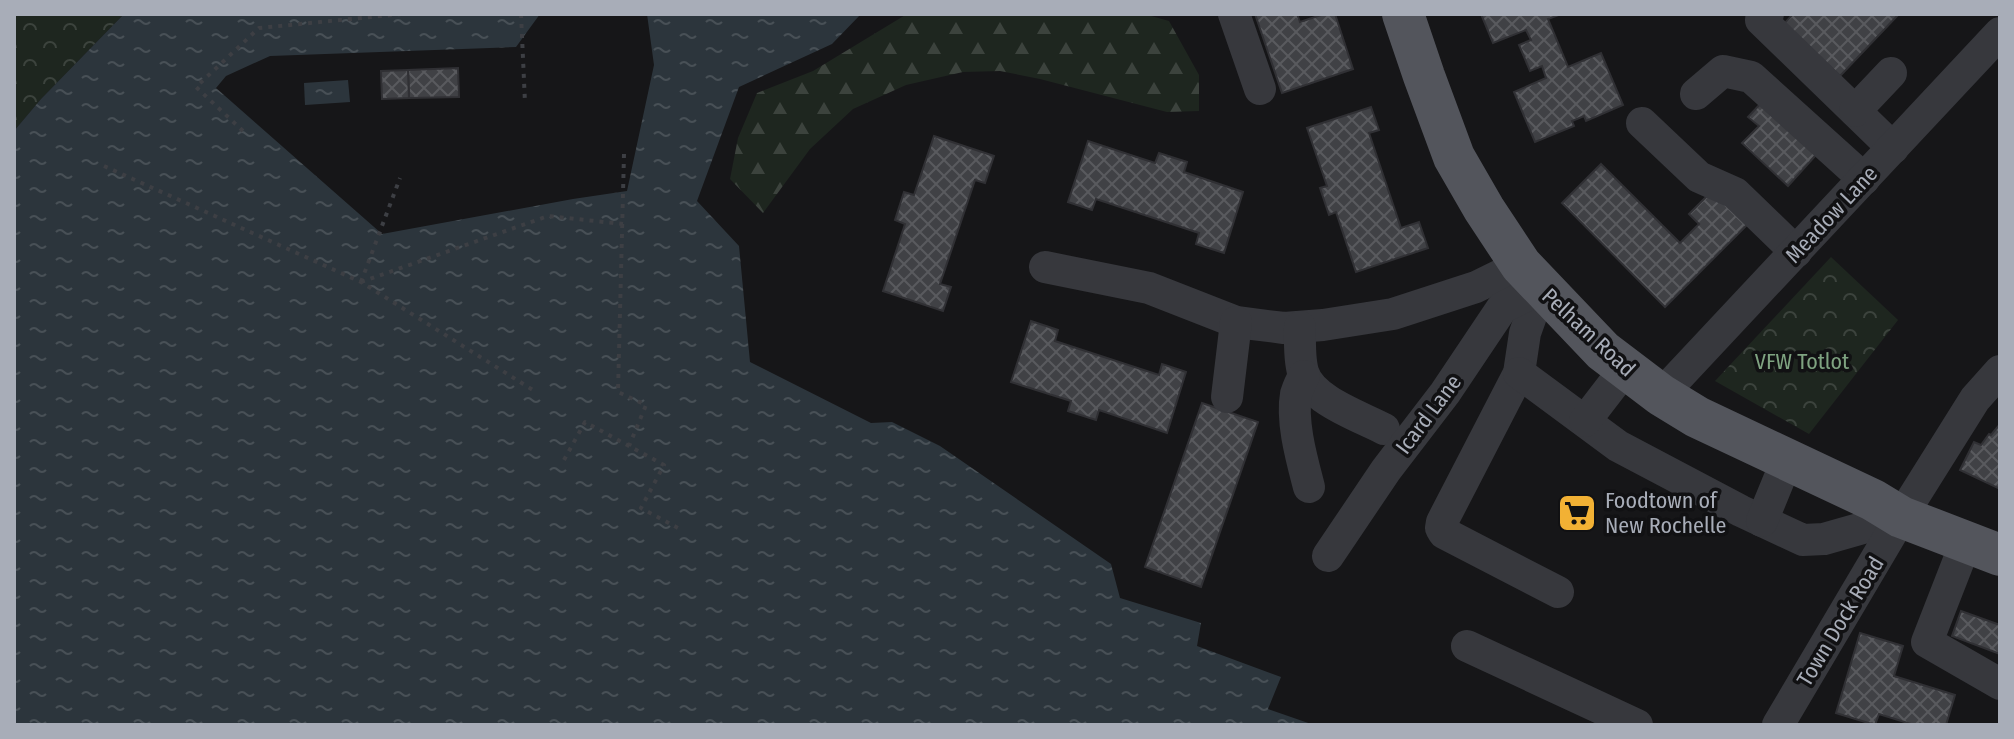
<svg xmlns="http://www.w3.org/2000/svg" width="2014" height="739" font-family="'Fira Sans Condensed',sans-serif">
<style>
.forest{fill:url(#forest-firs)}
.park{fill:url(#park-crowns)}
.water{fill:url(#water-ripples)}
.building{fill:url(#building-cross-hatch);stroke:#303034;stroke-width:2}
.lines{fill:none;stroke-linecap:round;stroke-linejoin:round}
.path{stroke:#3d3f44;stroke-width:4;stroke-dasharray:4 6;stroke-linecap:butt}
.minor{stroke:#37383d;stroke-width:32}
.major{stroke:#53555c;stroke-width:42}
.labels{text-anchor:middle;stroke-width:7;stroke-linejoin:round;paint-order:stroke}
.street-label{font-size:22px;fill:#a8adb8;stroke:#111113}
.park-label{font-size:22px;fill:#7fa381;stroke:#111113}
.poi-label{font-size:22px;fill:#a8adb8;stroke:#111113;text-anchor:start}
</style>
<defs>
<pattern id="forest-firs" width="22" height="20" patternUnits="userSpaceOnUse" patternTransform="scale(2)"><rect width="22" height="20" fill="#1e261f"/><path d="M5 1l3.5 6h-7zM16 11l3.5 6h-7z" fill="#3c433d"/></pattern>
<pattern id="park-crowns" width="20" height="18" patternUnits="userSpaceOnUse" patternTransform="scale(2)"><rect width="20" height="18" fill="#1e261f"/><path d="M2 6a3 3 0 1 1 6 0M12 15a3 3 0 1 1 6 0" fill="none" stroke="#3c433d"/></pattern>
<pattern id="water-ripples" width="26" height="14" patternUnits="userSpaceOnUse" patternTransform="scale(2)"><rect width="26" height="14" fill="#2c353c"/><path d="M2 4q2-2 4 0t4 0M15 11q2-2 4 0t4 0" fill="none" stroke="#485056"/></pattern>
<pattern id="building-cross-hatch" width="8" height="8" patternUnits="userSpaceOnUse" patternTransform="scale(2)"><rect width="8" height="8" fill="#404145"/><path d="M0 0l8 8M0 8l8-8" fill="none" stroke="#595a5e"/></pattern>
</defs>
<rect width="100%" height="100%" fill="#161618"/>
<polygon class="forest" points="907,14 1144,14 1169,21 1199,75 1199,111 1167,112 1040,79 1000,71 963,72 906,85 853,109 810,149 763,213 730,179 738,138 757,93 813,71"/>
<g class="park">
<polygon points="14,14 124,14 41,99 14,131"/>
<polygon points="1831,257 1898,320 1809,434 1715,381"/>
</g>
<g class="water">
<polygon points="124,14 540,14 516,47 270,56 226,76 216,88 382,234 573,199 627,191 654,65 647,14 861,14 832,44 739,87 697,201 739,246 750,362 871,423 892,422 940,446 1111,564 1120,598 1201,623 1197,646 1281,677 1268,709 1314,725 14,725 14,131 41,99"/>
<polygon points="348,80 350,102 305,105 304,83"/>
</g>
<g class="building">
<polygon points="1255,14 1297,14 1300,22 1324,14 1335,14 1353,69 1282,93"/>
<polygon points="1481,14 1561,14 1548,19 1568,67 1601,53 1623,105 1586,121 1584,116 1572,121 1574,126 1535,142 1514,92 1546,78 1542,66 1530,71 1519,45 1531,40 1526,30 1493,43"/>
<polygon points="1793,14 1899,14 1840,76 1784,24"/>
<polygon points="458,68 459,97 409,98 408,70"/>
<polygon points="408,70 409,98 382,99 381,71"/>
<polygon points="1764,100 1816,155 1788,186 1742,143 1759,126 1748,117"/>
<polygon points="1371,107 1379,130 1369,133 1401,228 1419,222 1428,248 1356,272 1336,212 1329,215 1320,188 1327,186 1307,128"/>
<polygon points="934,136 994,156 985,183 975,180 940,284 951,287 943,311 883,291 905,224 895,220 904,192 914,195"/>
<polygon points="1088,141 1155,163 1159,153 1187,162 1184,172 1243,192 1224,253 1196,244 1199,233 1096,199 1092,210 1068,202"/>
<polygon points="1601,164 1680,243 1699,224 1689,214 1713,190 1747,225 1665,307 1562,203"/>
<polygon points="1031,321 1058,330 1055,341 1159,375 1162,364 1186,372 1167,433 1099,410 1096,420 1068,411 1071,401 1011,382"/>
<polygon points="1202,403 1258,422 1201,587 1145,567"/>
<polygon points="2000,424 2000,489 1960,470 1974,442 1981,445 1989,434 1991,435"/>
<polygon points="1961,611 2000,625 2000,654 1952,636"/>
<polygon points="1860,633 1903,646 1894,676 1955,695 1946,725 1914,725 1879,714 1875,725 1836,713"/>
</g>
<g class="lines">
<g class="path">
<polyline points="521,14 525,103"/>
<polyline points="243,131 196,87 259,28 402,14"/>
<polyline points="624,154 618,392 646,405 629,446"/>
<polyline points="104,166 361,282 536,392"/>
<polyline points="361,282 548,216 623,224"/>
<polyline points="361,282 400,178"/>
<polyline points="564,460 585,422 664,465 641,508 678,528"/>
</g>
<g class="minor">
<polyline points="1234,14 1260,89"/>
<polyline points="1768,14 1761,20 1893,148"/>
<polyline points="1696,94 1723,71 1751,77 1864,179"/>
<polyline points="1855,111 1891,73"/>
<polyline points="1642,123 1699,177 1735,193 1796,252"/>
<polyline points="1045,267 1149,288 1236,322 1284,328 1323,325 1393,314 1476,287 1521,265"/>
<polyline points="1541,288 1525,333 1519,373 1442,522 1441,528 1444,533 1558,592"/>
<path d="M1300 327C1300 341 1299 358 1303 372 1311 400 1359 416 1384 429"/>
<polyline points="1519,373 1618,446 1741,511 1803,540 1824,539 1901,517"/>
<path d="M1304 376C1301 381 1298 388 1296 394 1291 422 1302 460 1309 487"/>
<polyline points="1661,395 2000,33"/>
<polyline points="1227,397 1236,322"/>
<polyline points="1585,421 1625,369"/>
<polyline points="1762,521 1787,460"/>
<polyline points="1966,542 1927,642 2000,684"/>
<polyline points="1328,556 1386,470 1445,393 1502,308 1541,288"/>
<polyline points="1467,646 1637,725"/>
<polyline points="1778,725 1901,517 1975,399 2000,371"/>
</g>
<polyline class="major" points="1403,14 1424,76 1454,157 1484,209 1521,265 1603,351 1661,395 1697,417 1873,500 1901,517 2000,555"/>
</g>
<defs>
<g id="supermarket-square" transform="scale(2)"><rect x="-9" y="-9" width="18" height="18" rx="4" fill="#f2b134" stroke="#111113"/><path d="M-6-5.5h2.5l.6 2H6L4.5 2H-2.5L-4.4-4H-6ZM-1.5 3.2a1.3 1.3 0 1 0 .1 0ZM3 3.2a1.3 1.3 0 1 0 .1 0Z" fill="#111"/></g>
</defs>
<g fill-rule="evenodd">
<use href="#supermarket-square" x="1577" y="513"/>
</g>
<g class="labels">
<g class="street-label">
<text transform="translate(1831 214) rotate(-47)" y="8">Meadow Lane</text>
<text transform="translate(1589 332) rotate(43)" y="8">Pelham Road</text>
<text transform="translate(1428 414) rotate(-53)" y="8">Icard Lane</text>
<text transform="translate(1840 621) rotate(-59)" y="8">Town Dock Road</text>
</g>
<g class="park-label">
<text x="1802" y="369">VFW Totlot</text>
</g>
<g class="poi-label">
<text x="1605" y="508">Foodtown of<tspan x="1605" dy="25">New Rochelle</tspan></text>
</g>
</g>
<rect width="2014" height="739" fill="none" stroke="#a8adb8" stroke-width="32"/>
</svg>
